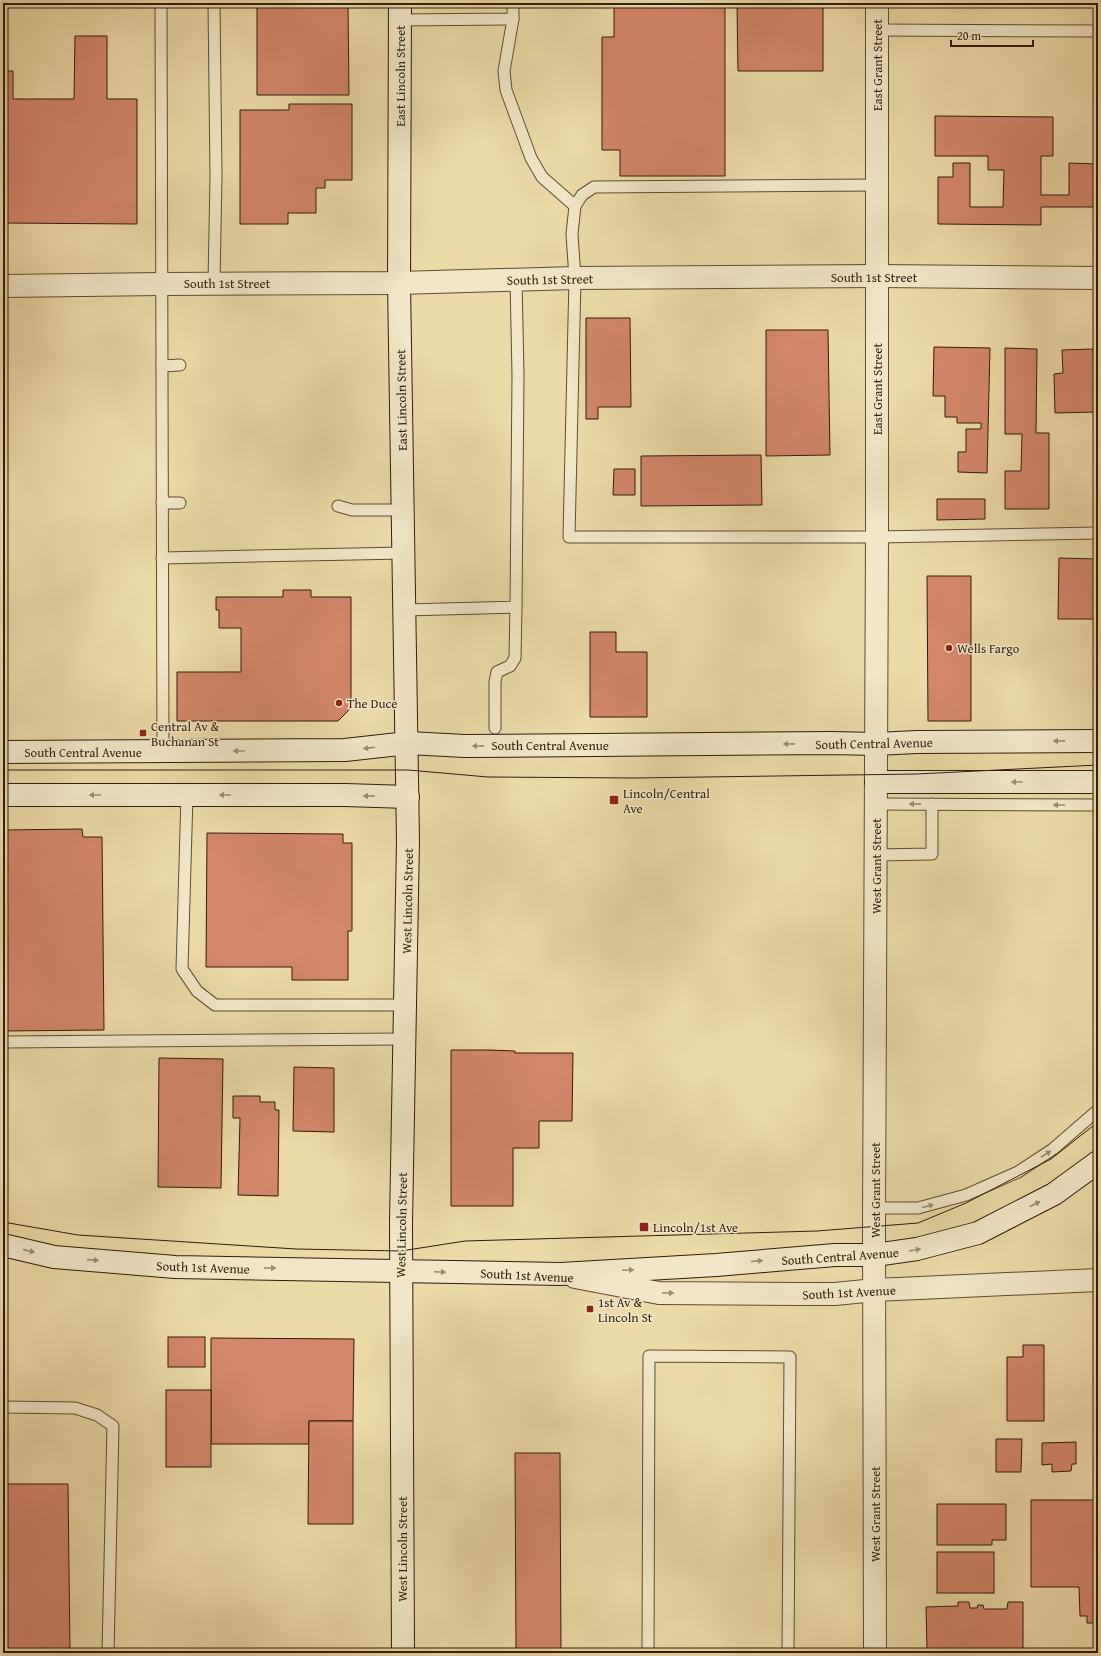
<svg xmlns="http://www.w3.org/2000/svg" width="1101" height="1656" font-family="'Gentium Book Plus',serif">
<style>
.building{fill:#d2866c;stroke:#311c0a}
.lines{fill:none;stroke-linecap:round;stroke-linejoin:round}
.lane-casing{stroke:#604b31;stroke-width:13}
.street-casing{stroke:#604b31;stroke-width:24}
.secondary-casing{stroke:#311c0a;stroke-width:24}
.lane{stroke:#f2e6c6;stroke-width:11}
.street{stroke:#f2e6c6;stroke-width:22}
.secondary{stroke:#f2e6c6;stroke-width:22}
.tram{stroke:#311c0a;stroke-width:1}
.oneway{fill:#9b8b71}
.poi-dot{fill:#8f2418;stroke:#f2e6c6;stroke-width:1.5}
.labels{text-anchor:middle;stroke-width:3;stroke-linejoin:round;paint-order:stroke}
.street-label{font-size:13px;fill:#311c0a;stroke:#f2e6c6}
.poi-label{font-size:13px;fill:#311c0a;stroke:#f2e6c6;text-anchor:start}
</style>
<rect width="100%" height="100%" fill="#ebd9a7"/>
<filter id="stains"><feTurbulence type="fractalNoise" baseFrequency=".005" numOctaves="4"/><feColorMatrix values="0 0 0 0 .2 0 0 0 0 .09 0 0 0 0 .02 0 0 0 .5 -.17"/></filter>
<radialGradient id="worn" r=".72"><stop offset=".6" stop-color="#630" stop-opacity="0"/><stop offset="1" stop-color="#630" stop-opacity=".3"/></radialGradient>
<g class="building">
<polygon points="257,3 348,3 349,95 257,95"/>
<rect x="526" y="3" width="47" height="1"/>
<polygon points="614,3 725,3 725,176 620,176 620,150 602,150 602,37 614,37"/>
<polygon points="737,3 823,3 823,71 738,71"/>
<polygon points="75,36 107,36 107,99 137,99 137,224 3,223 3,71 13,71 13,99 74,99"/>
<polygon points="289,104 352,104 352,180 325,180 325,188 316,188 316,213 288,213 288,224 240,224 240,110 289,110"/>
<polygon points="935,116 1053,117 1053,156 1041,156 1041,195 1069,195 1069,163 1098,164 1098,207 1041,207 1041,225 938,224 938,177 953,177 953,163 970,163 970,207 1003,207 1004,170 988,170 988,156 935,156"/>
<polygon points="586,318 630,318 631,407 598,407 598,419 586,419"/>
<polygon points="766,330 828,330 830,455 766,456"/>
<polygon points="934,347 990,348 987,473 958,472 958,452 966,452 966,429 981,429 981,423 957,423 957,417 945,417 945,396 933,396"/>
<polygon points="1005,348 1037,349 1036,433 1049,433 1049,509 1005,509 1005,471 1021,471 1022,434 1005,434"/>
<polygon points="1093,349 1096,412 1055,413 1054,374 1063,373 1062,350"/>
<polygon points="761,455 762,505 641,506 641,456"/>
<polygon points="614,469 635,469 635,495 613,495"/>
<polygon points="937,499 985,499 985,519 937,520"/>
<polygon points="1059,558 1098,559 1098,619 1058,619"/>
<polygon points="927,576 971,576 971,721 928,721"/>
<polygon points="283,590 311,590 311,597 351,597 351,708 338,721 177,721 177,672 241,672 241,628 219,628 219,610 216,610 216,597 283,597"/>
<polygon points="590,632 616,632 616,652 647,652 647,717 590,717"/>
<polygon points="82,829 83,837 102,837 104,1030 3,1031 3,830"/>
<polygon points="207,833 343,834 343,843 352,843 352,931 348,931 348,980 292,980 292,967 206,967"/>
<polygon points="451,1050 489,1050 515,1051 515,1053 573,1053 572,1121 539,1121 539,1148 513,1148 513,1206 451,1206"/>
<polygon points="159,1058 223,1059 221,1188 158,1187"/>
<polygon points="294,1067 334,1068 334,1132 293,1131"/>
<polygon points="233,1096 260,1096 260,1102 275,1102 275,1110 279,1110 278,1196 238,1195 240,1118 233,1118"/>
<rect x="168" y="1337" width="37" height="30"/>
<polygon points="211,1338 354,1339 353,1421 309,1421 309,1444 211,1444"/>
<polygon points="1023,1345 1044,1345 1044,1421 1007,1421 1007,1357 1023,1357"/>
<rect x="166" y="1390" width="45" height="77"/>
<polygon points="309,1421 353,1421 353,1524 308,1524"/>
<polygon points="996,1439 1022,1439 1021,1472 996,1472"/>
<polygon points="1076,1442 1076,1464 1072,1464 1071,1471 1052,1472 1052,1464 1042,1465 1042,1443"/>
<polygon points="515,1453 560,1453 561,1653 516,1653"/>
<polygon points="3,1484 68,1484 70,1653 3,1653"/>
<polygon points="1031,1500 1098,1500 1098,1623 1087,1623 1087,1616 1080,1616 1079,1587 1031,1587"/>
<polygon points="937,1504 1006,1504 1006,1540 992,1540 992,1545 937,1545"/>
<rect x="937" y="1552" width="57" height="41"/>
<polygon points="958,1602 969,1602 970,1608 977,1608 978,1605 983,1605 984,1609 1007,1609 1008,1602 1023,1602 1023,1652 928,1651 927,1649 926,1607 958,1606"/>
</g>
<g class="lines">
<g class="lane-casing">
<g id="lane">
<polyline points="161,3 163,751"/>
<polyline points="513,19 504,71 506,90 531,158 542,177 575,206"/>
<polyline points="400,20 513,19 513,3"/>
<polyline points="877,30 1098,31"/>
<polyline points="877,185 594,187 582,195 575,206 572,234 575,278 569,537 877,537 1098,533"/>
<polyline points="214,284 216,176 214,3"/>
<polyline points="162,366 180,365"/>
<polyline points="162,503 180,503"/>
<polyline points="338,506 352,510 403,510"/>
<polyline points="162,558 404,553"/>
<polyline points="405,610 516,607 518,376 516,279"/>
<polyline points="495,728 495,682 497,672 510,666 515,658 516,607"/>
<polyline points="187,795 182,969 197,991 215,1005 405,1005"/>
<polyline points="876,804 1098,805"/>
<polyline points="876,855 932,854 932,804"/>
<polyline points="3,1042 404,1039"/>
<polyline points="875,1208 918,1208 966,1195 1018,1172 1053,1149 1098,1110"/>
<polyline points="3,1407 75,1408 97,1415 113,1426 108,1653"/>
<polyline points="648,1653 649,1356 790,1357 788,1653"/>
</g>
</g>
<g class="street-casing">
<g id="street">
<polyline points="3,286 162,284 399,283 575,278 877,276 1098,278"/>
<polyline points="575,1277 659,1293 799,1294 835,1294 875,1290 1098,1280"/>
<polyline points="875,1653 874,1226 877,537 877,3"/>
</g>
</g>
<g class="secondary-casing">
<g id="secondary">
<polyline points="400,3 399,283 408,841 401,1223 403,1653"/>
<polyline points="3,752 345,750 408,743 465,746 832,743 876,744 917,742 1098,741"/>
<polyline points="876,782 1098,782"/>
<polyline points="3,795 345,795 408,797"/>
<polyline points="3,1245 54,1257 175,1267 561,1274 716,1265 835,1255 875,1255 917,1249 978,1233 1054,1194 1098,1162"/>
</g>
</g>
<use href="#lane" class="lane"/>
<use href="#street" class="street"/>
<use href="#secondary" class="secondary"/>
<g class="tram">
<polyline points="3,770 408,770 488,777 635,778 917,774 1098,765"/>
<polyline points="3,1222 78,1235 296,1249 401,1251 465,1241 817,1231 918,1223 966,1203 1051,1159 1098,1122"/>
</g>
</g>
<defs><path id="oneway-solid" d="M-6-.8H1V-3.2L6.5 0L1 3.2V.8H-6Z"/></defs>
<g class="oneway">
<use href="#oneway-solid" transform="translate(1059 741) rotate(179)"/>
<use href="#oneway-solid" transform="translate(789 744) rotate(179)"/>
<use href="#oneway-solid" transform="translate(478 746) rotate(179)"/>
<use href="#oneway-solid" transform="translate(369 748) rotate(173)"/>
<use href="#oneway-solid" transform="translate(239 751) rotate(180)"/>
<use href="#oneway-solid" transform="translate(1017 782) rotate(-180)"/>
<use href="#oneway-solid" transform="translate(95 795) rotate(180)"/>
<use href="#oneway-solid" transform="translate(225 795) rotate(-180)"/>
<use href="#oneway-solid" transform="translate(369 796) rotate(-179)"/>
<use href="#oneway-solid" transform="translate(915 804) rotate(179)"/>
<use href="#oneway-solid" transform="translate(1059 805) rotate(-180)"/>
<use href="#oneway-solid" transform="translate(1046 1154) rotate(-33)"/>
<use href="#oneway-solid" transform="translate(1035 1204) rotate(-27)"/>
<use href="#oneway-solid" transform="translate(928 1206) rotate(-15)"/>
<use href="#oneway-solid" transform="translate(915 1250) rotate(-10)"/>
<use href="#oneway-solid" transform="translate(29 1251) rotate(13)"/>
<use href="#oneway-solid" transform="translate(93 1260) rotate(5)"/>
<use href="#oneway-solid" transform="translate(757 1261) rotate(-5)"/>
<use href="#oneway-solid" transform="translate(270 1268) rotate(1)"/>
<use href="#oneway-solid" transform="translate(628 1270) rotate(-3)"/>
<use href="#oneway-solid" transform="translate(440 1272) rotate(2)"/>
<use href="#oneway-solid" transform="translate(668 1293)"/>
</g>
<g class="poi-dot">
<circle cx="949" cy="648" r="4"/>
<circle cx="339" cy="703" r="4"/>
<rect x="139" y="729" width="8" height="8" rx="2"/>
<rect x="609" y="795" width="10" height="10" rx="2"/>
<rect x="639" y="1222" width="10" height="10" rx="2"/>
<rect x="586" y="1305" width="8" height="8" rx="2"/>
</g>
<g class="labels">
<g class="street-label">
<text transform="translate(877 65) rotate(-90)" y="5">East Grant Street</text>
<text transform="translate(400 76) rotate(-90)" y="5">East Lincoln Street</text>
<text x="874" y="282">South 1st Street</text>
<text transform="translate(550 279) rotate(-1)" y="5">South 1st Street</text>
<text x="227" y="288">South 1st Street</text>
<text transform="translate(877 389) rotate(-90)" y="5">East Grant Street</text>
<text transform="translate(401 400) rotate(-91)" y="5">East Lincoln Street</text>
<text transform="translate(874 743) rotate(-1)" y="5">South Central Avenue</text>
<text x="550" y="750">South Central Avenue</text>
<text x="83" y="757">South Central Avenue</text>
<text transform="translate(876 866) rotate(-90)" y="5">West Grant Street</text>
<text transform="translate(407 901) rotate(-89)" y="5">West Lincoln Street</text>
<text transform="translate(875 1190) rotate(-90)" y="5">West Grant Street</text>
<text transform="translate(401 1225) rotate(-89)" y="5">West Lincoln Street</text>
<text transform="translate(840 1256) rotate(-4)" y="5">South Central Avenue</text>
<text transform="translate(203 1267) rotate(2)" y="5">South 1st Avenue</text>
<text transform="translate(527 1275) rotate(3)" y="5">South 1st Avenue</text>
<text transform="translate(849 1292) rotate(-3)" y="5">South 1st Avenue</text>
<text transform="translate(875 1514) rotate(-90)" y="5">West Grant Street</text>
<text transform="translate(402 1549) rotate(-90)" y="5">West Lincoln Street</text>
</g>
<g class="poi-label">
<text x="957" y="653">Wells Fargo</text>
<text x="347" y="708">The Duce</text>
<text x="151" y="731">Central Av &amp;<tspan x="151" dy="15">Buchanan St</tspan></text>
<text x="623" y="798">Lincoln/Central<tspan x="623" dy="15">Ave</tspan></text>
<text x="653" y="1232">Lincoln/1st Ave</text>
<text x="598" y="1307">1st Av &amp;<tspan x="598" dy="15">Lincoln St</tspan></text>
</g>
</g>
<rect width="1101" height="1656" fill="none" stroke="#ebd9a7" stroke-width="16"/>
<rect x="4" y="4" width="1093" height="1648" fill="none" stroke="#311c0a" stroke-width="2"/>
<rect x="8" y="8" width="1085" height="1640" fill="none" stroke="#311c0a"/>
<path d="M951 40v6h82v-6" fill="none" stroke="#311c0a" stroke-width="2"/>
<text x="957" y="40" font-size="12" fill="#311c0a" stroke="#f2e6c6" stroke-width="3" paint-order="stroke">20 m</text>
<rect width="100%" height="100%" filter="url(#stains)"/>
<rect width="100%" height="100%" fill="url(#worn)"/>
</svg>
